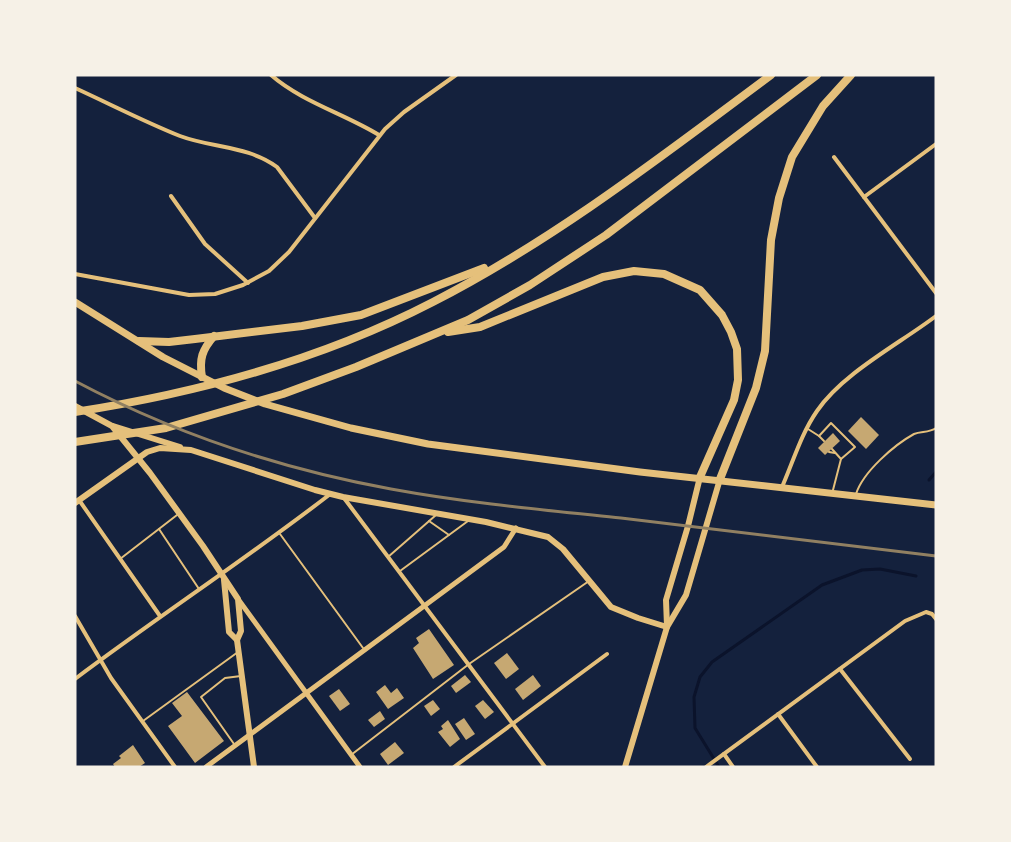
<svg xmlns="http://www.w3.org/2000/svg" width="1011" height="842" font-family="'Source Sans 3',sans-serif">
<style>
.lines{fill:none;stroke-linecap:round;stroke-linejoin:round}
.stream{stroke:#0b132b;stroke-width:3}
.building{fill:#c6a872}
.path{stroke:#e5c07b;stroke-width:1.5}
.service{stroke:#e5c07b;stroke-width:2}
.minor{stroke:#e5c07b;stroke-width:4}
.tertiary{stroke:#e5c07b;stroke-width:5}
.secondary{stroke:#e5c07b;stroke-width:6}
.primary{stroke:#e5c07b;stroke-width:7}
.motorway{stroke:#e5c07b;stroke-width:8}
.rail{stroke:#918062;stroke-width:3}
</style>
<rect width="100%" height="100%" fill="#14213d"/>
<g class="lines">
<g class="stream">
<polyline points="929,480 936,472"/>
<polyline points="719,767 695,728 694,697 700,677 712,662 822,585 862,570 880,569 916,576"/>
</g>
</g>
<g class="building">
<polygon points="861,417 879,435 866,449 848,431"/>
<polygon points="833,433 840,441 825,455 818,448"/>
<polygon points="429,629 454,665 433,679 413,648 419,643 416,638"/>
<polygon points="507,653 519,669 506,679 494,663"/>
<polygon points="465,675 471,682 456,693 451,686"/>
<polygon points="533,675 541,686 523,700 515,689"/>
<polygon points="385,685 391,693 397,688 404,698 388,709 376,692"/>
<polygon points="339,689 350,704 340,711 329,696"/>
<polygon points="187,692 224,741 195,763 168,726 182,716 172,703"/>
<polygon points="433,700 440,709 431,716 424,706"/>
<polygon points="483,700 494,712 485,719 475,706"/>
<polygon points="380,711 385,719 374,727 368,720"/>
<polygon points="464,718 475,734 466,740 455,724"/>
<polygon points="448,720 460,739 450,747 438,732 443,729 441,726"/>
<polygon points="395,742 404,753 388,765 380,754"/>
<polygon points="133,745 145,763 139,767 115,767 113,764 121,758 119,756"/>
</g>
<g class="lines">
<g class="path">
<polyline points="75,596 75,607"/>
<polyline points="75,637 75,630"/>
</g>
<g class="service">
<polyline points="808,429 819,436 831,423 855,447 841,459 833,490"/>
<polyline points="819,436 824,441"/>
<polyline points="832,449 841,459"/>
<polyline points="829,452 835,453"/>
<path d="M856 494C863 472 894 445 914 434 921 431 929 433 936 428"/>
<polyline points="429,521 449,535"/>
<polyline points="159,529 199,589"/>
<polyline points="280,534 363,648"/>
<polyline points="388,557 436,515"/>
<polyline points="120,559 177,515"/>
<polyline points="400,571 468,521"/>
<polyline points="143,721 238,652"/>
<polyline points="234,744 201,697 225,678 241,676"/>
<polyline points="351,755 469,664 589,581"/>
</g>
<g class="minor">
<path d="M271 75C302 102 345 114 379 135"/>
<path d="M75 88C110 104 145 122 180 136 212 148 249 146 277 167L315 218"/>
<polyline points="834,157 936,293"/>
<polyline points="171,196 205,244 248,283"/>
<polyline points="864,197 936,144"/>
<polyline points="75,274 189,295 215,294 243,285 269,271 289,252 385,129 404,112 456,75"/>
<path d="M782 487C793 462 801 434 817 411 843 373 899 344 936 316"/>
<polyline points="344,498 545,767"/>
<polyline points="79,500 160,616"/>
<polyline points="75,616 111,678 175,767"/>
<polyline points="840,669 910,759"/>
<path d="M75 679C159 616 246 559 329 495"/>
<polyline points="778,714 817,767"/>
<polyline points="724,754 733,767"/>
<polyline points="454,767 607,654"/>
<polyline points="706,767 905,621 926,612 932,614 936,619"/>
</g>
<g class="tertiary">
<polyline points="238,599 360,767"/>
<polyline points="206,767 504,547 516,528"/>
</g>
<g class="secondary">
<polyline points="75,406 112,426 150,473 203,546 238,599 241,631 237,640 254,767"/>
<polyline points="113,426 180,447"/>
<polyline points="75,503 147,452 160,448 191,450 315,490 343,497 486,522 548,537 563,549 611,607 638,618 667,627"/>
<polyline points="224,580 229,632 237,640"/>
<polyline points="667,626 666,600 688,526 700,477"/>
<polyline points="625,767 667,627 686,595 720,479"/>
</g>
<polyline class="primary" points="75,302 163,357 224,388 265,404 351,428 428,444 640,472 936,505"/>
<g class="motorway">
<polyline points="448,332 480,327 603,277 634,271 664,274 700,290 722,315 731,332 737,349 738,380 734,400 700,477"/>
<polyline points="139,341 169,342 195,339 302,326 361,315 484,268"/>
<path d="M202 377C199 359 202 350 214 336"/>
<path d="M75 412C198 393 321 360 433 302 554 240 662 156 771 75"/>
<polyline points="75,442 166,428 283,394 356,367 468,320 530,285 606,235 817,75"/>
<polyline points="720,479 756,388 765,351 771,240 779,198 792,157 823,106 851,75"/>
</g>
<path class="rail" d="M75 381C173 433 282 469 391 489 467 503 544 510 621 518 726 530 831 543 936 556"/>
</g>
<rect width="1011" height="842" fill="none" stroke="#f6f1e7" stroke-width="153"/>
</svg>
